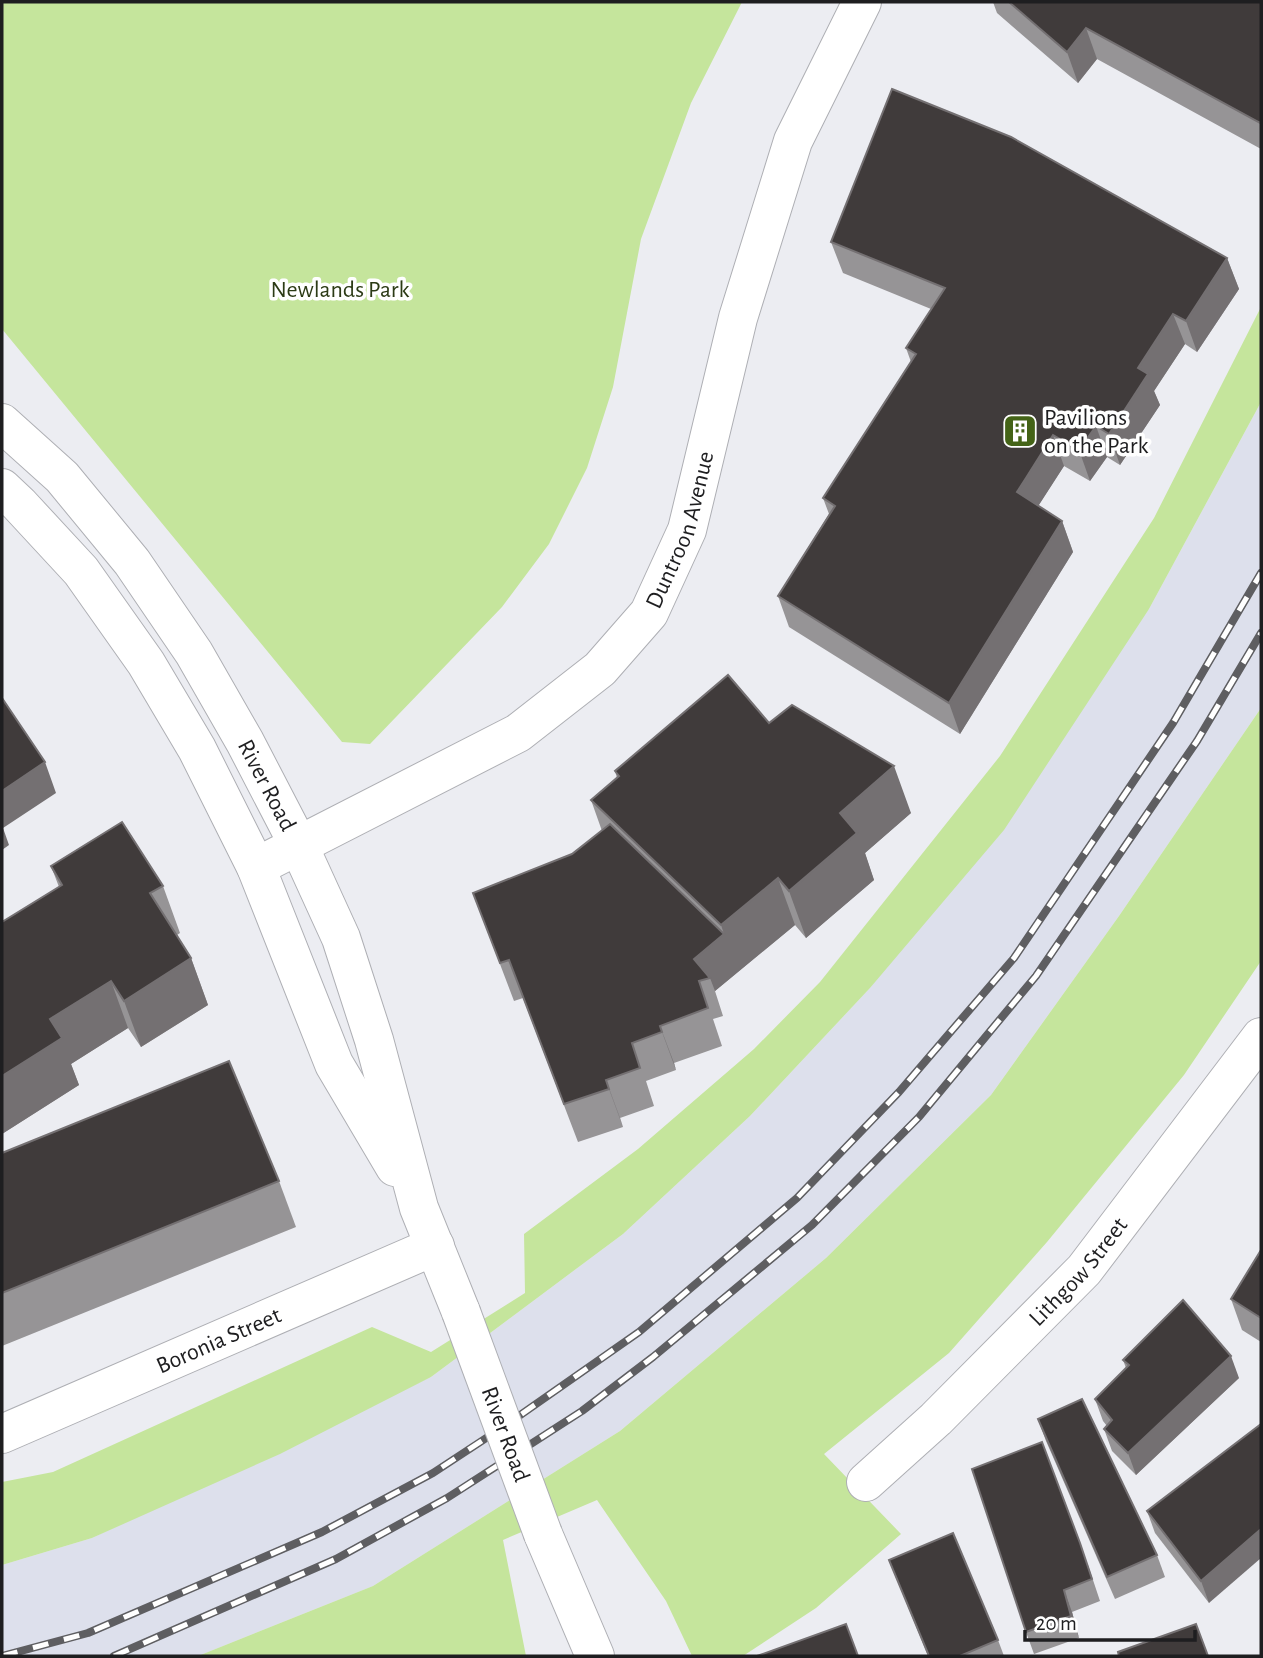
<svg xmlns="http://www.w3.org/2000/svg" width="1263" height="1658" font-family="'Alegreya Sans',sans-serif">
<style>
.built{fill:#dde0ec}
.green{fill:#c5e59c}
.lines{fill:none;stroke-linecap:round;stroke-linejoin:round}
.minor-casing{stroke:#aeafb4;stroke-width:40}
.major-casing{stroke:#aeafb4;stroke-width:40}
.minor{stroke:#fff;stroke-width:38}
.major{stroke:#fff;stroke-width:38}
.rail-casing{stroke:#5e5e61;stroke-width:8}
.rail{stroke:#fff;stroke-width:5;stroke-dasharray:16;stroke-linecap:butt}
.major-bridge-casing{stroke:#aeafb4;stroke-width:40;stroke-linecap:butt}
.major-bridge{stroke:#fff;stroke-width:38}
.wall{fill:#969496}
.shaded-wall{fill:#747072}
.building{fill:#403b3b;stroke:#747072;stroke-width:2}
.labels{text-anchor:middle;stroke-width:7;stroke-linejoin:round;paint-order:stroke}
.park-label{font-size:24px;fill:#2c3b16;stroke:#fff}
.poi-label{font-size:24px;fill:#1e1e20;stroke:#fff;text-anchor:start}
.street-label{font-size:24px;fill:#1e1e20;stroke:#fff}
</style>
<rect width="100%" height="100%" fill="#ecedf2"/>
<polygon class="built" points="1261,402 1261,708 1119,916 991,1095 826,1258 620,1431 373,1586 198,1656 2,1656 2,1565 92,1538 431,1377 623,1234 750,1116 870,988 1149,609"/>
<g class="green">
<polygon points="2,2 742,2 691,103 641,239 613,387 587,468 549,544 502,607 370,744 342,742 2,329"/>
<polygon points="1261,307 1261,402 1149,609 1004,830 870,988 750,1116 623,1234 431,1377 280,1454 92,1538 2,1565 2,1482 53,1472 372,1327 431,1352 525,1293 524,1234 638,1149 754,1049 820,982 1000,756 1154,518"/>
<polygon points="1261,708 1261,961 1184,1075 1047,1242 949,1353 824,1454 901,1534 816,1608 743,1656 692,1656 666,1601 597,1500 503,1540 526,1656 198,1656 373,1586 620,1431 826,1258 991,1095 1119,916"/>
</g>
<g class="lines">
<g class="minor-casing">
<g id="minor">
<path id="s1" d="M256 867 518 733 600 669 649 613 687 530 738 318 793 141 862 2"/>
<path id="s2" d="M2 1434 435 1246"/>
<path id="s3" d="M866 1482 936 1419 1084 1270 1261 1037"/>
</g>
</g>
<g class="major-casing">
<g id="major">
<path id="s4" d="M2 423 62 477 132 562 194 653 245 742 299 846 341 938 374 1040 419 1208 461 1312"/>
<polyline points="2,488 19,504 81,571 146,663 197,749 256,867 334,1064 395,1167"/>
<polyline points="543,1534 595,1656"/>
</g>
</g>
<use href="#minor" class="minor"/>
<use href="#major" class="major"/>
<g class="rail-casing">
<g id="rail">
<polyline points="2,1656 88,1633 322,1532 433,1473 506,1425 639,1332 797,1198 899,1092 1014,958 1173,723 1261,573"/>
<polyline points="114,1656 336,1559 447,1498 582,1411 653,1357 812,1225 919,1117 1036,976 1197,741 1261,633"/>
</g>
</g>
<use href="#rail" class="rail"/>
<g class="major-bridge-casing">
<g id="major-bridge">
<path id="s5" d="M461 1312 543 1534"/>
</g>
</g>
<use href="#major-bridge" class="major-bridge"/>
</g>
<g class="wall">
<polygon points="993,2 1261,2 1261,149 1097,59 1078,83 997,13"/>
<polygon points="831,242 1227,258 1239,289 1197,352 1185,344 1154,391 1160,405 1120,465 1107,457 1090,481 1064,466 1038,506 1062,521 1073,552 960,734 789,627 778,596 829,514 823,498 911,362 906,348 931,309 843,273"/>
<polygon points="769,723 911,813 865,853 874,880 806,938 795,925 715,991 723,1016 713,1019 722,1046 674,1063 676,1070 646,1081 654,1106 620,1118 623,1127 578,1142 523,998 514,1001 473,893 572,854 602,831 591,800 617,778 615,771"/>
<polygon points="51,866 163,886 180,933 177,935 191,958 208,1005 141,1047 128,1028 71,1064 79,1085 2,1134 59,887"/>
<polygon points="2,1153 279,1181 296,1227 2,1346"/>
<polygon points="1261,1250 1261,1342 1242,1330 1231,1299"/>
<polygon points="1123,1360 1239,1378 1136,1475 1112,1451 1104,1429 1107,1426 1103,1421 1095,1399 1126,1368"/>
<polygon points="1038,1419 1157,1555 1165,1577 1115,1599 1046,1441"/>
<polygon points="1261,1424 1209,1603 1155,1533 1147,1511"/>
<polygon points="889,1560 998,1640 1004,1656 928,1656"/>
<polygon points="1088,1565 1100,1601 1072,1612 1079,1638 1034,1654 1026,1632"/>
</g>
<g class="shaded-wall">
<polygon points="1086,28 1097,59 1078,83 1067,52"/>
<polygon points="1227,258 1239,289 1197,352 1186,321"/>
<polygon points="1173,314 1185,344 1154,391 1160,405 1120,465 1109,434 1138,368"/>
<polygon points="1096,426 1107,457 1090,481 1079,450"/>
<polygon points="1053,435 1064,466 1037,508 1017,492"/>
<polygon points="1062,521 1073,552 960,734 949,703"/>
<polygon points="45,762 56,793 3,828 9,845 2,850 2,791"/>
<polygon points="894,766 911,813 865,853 874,880 806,938 789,891 840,813"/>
<polygon points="778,878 795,925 715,991 710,978 694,959 724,934 721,925"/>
<polygon points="191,958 208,1005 141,1047 124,1001"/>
<polygon points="111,981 128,1028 71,1064 79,1085 2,1134 2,1076 50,1019"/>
<polygon points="660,1026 674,1063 676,1070 662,1032"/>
<polygon points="606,1080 620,1118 623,1127 609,1089"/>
<polygon points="1231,1356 1239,1378 1136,1475 1128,1453"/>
<polygon points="1261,1529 1261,1558 1209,1603 1201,1581"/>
<polygon points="1064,1590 1072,1612 1079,1638 1071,1616"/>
</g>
<g class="building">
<polygon points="1009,2 1261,2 1261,121 1260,123 1086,28 1067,52"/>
<polygon points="892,89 1011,137 1227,258 1186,321 1173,314 1138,368 1148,374 1109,434 1096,426 1079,450 1053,435 1026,478 1017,492 1062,521 949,703 778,596 835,506 823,498 916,354 906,348 945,288 831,242"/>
<polygon points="728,675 769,723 792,705 894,766 840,813 857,833 789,891 778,878 721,925 591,800 619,776 615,771"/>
<polygon points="2,698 45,762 2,791"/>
<polygon points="122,822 163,886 150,893 191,958 124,1001 111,981 50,1019 62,1038 2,1076 2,922 62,885 51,866"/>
<polygon points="610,824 724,934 694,959 710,978 699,981 708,1008 660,1026 662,1032 632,1043 640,1068 606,1080 609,1089 564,1104 509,960 500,963 473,893 572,854"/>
<polygon points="229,1061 279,1181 2,1293 2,1153"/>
<polygon points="1261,1250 1261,1318 1231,1299"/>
<polygon points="1183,1300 1231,1356 1128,1453 1104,1429 1112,1420 1095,1399 1129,1365 1123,1360"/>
<polygon points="1082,1399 1157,1555 1107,1577 1038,1419"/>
<polygon points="1261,1424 1261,1529 1201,1581 1147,1511"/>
<polygon points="1042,1442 1080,1543 1092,1579 1064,1590 1071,1616 1026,1632 972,1469"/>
<polygon points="953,1533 998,1640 960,1656 929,1656 889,1560"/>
<polygon points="846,1624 858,1656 757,1656"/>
<polygon points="1196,1624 1208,1656 1119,1656 1118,1652"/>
</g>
<defs>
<g id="building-square" transform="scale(1.75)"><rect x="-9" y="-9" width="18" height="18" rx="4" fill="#446317" stroke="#fff"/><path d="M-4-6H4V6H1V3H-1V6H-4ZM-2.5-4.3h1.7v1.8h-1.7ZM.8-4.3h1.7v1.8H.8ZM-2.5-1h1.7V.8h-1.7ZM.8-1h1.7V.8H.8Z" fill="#fff"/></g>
</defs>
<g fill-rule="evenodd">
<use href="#building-square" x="1020" y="431"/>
</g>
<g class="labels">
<g class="park-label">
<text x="340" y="297">Newlands Park</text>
</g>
<g class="poi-label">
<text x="1044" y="425">Pavilions<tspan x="1044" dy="28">on the Park</tspan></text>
</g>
<g class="street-label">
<text dy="8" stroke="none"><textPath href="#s1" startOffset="562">Duntroon Avenue</textPath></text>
<text dy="8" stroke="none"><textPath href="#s4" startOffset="452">River Road</textPath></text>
<text dy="8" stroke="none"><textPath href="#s3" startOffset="299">Lithgow Street</textPath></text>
<text dy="8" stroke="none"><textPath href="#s2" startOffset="236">Boronia Street</textPath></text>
<text dy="8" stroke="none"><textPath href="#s5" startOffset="130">River Road</textPath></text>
</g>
</g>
<rect width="1263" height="1658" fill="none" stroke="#1e1e20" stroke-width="7"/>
<path d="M1025 1630v10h170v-10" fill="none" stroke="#1e1e20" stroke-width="3.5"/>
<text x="1036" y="1630" font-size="21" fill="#1e1e20" stroke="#ffffff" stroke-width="5" paint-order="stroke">20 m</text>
</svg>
